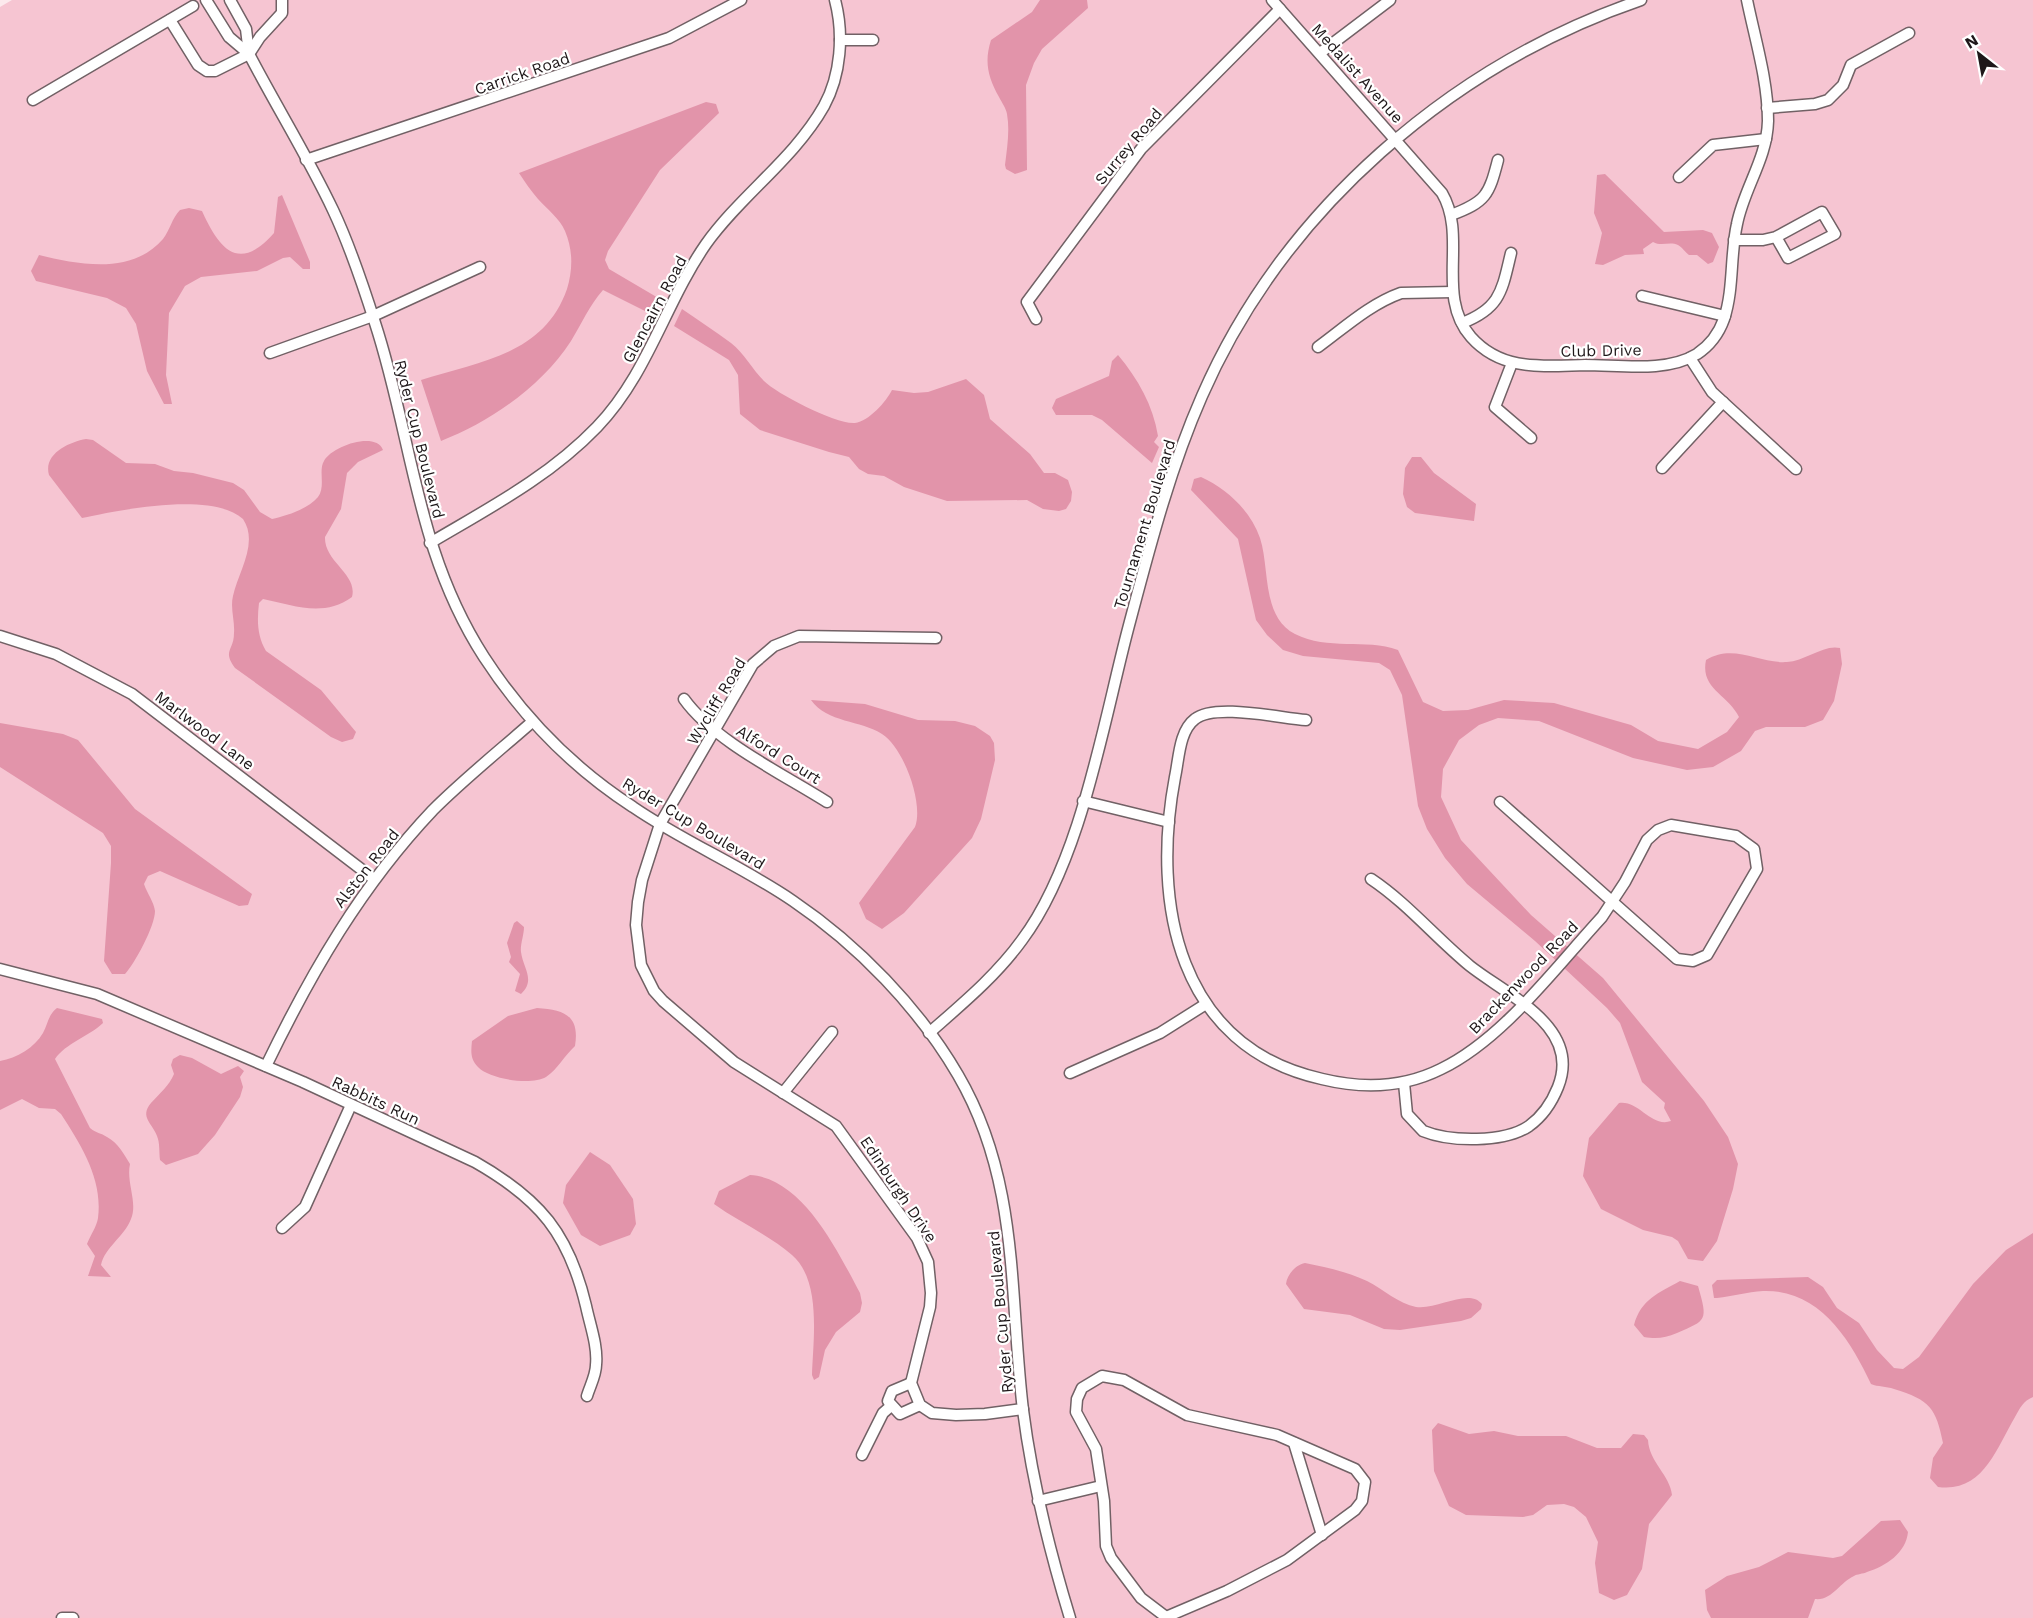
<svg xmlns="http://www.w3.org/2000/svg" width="2033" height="1618" font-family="'Work Sans',sans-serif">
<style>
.green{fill:#f6c5d2}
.water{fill:#e294aa}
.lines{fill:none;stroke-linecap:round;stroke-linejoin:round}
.minor-casing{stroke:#716165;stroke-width:13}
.minor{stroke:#fff;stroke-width:10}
.labels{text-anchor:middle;stroke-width:4.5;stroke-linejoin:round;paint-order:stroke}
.street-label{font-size:16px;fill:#1e1719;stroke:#fff}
</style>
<rect width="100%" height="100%" fill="#fce9ed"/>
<polygon class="green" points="12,0 2033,0 2033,1618 0,1618 0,7"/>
<g class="water">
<path d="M1040 0H1087L1088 8 1042 49 1034 63 1026 85 1027 170 1015 174 1006 169 1005 165C1007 148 1010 131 1007 114 1006 108 1002 103 999 97 988 77 984 62 991 40L1032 12Z"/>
<path d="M706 102 716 104 719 113 660 170 608 251 605 260 609 269 660 299 653 315 603 290C589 306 582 323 571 341 542 386 490 422 441 441L421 380C480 361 544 355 567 289 573 269 573 250 565 231 560 219 547 209 538 199 531 191 525 182 519 173Z"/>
<path d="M1605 174 1664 232 1703 230 1712 233 1719 247 1713 262 1708 264 1697 255H1689C1685 252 1682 247 1678 245 1669 241 1662 247 1653 242L1643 249 1644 254 1625 255 1603 265 1595 264 1602 233 1594 213 1597 175Z"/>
<path d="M282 195 310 262V269H303L290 257 283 258 257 271 201 277 185 286 169 313 166 375 172 404H164L147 371 136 324 126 308 107 298 36 281 31 271 39 255C80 265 132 275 163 239 170 230 172 218 180 210L189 208 202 211C219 248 238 274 274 233L278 197Z"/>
<path d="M682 309C698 320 715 331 731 343 744 353 752 369 764 381 777 394 837 425 855 423 869 421 886 402 892 390L914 393 928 392 966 379 984 395 990 419 1030 454 1044 473H1055L1068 480 1072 492 1071 501 1066 509 1059 511 1043 509 1027 500 947 501 904 487 884 476 868 474 859 469 849 457 829 452 760 430 740 414 738 375 729 360 674 326Z"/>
<path d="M1118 355C1138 379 1153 405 1158 436L1154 442 1159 447 1152 463 1102 420 1092 415H1056L1052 408 1056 399 1109 376 1112 361Z"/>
<path d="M86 439 93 440 126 463 155 464 174 471 193 473 233 483 244 490 260 512 272 519C286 516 308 509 318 497 326 486 318 471 324 461 332 446 376 431 383 450L358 462 347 473 341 509 325 537C324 562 358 574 352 597 323 618 293 605 263 599L259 603C257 620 257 636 266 651L321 690 356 732 353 739 342 742 331 737 235 668C222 650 234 651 234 633 235 621 230 608 233 596 238 572 259 543 243 519 212 491 120 510 82 518L49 475C43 454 69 442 86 439Z"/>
<polygon points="1412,457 1421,457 1434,473 1476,504 1474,521 1415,513 1407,507 1403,494 1405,468"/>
<path d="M1201 477C1227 489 1250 510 1260 538 1270 568 1261 616 1295 634 1328 651 1365 638 1398 650L1423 702 1443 711 1468 710 1504 700 1554 703 1631 725 1658 741 1698 749 1727 732 1739 717C1728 694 1700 689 1706 660 1734 643 1759 664 1787 662 1805 661 1824 644 1840 648L1842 664 1834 701 1823 720 1805 727H1766L1755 731 1741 751 1713 767 1687 770 1633 758 1539 721 1498 718 1479 725 1459 740 1443 769 1441 797 1461 840 1531 915 1603 978 1704 1101 1728 1137 1738 1164 1733 1189 1717 1241 1703 1261 1688 1259 1678 1241 1672 1237 1643 1230 1601 1209 1583 1176 1589 1138 1619 1103C1639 1100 1651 1128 1671 1121L1664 1108 1665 1103 1642 1082 1620 1023 1607 1008 1535 941 1467 884 1445 858 1427 829 1418 806 1402 695 1390 670 1379 663 1303 656 1283 650 1267 635 1256 620 1238 539 1191 490 1194 479Z"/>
<path d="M811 700 865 704 918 720 955 721 975 726 990 736 994 743 995 760 981 819 972 838 904 913 882 929 866 919 859 903 915 827C924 804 904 748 882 734 861 720 827 723 811 700Z"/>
<path d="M0 723 63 734 78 740 135 809 252 894 248 905 239 906 160 871 148 876 144 884C147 893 154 902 155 911 155 926 135 963 125 974H112L104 961 111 863V846L103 833 0 767Z"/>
<path d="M517 921 524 927C524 935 520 945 521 952 523 968 536 980 521 994L515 991 520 974 509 962 511 957 507 943 514 923Z"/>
<path d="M57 1008 102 1019 103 1023C88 1037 66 1043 55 1059L90 1128C96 1133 101 1133 107 1137 118 1143 124 1154 130 1164 126 1183 138 1202 131 1219 124 1237 105 1247 101 1265L111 1277 88 1276 95 1256 87 1244C90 1236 97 1226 98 1218 103 1179 81 1145 61 1114L55 1109 39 1108 22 1099 0 1110V1061C17 1058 34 1048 43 1033 48 1024 48 1015 57 1008Z"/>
<path d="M537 1008C564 1010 580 1015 575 1046 564 1056 558 1069 546 1077 531 1086 489 1079 478 1067 470 1059 471 1051 472 1041L508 1016Z"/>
<path d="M180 1055 192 1058 221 1074 238 1066 244 1071 240 1077 243 1087 240 1097 215 1135 198 1154 166 1165 160 1160C159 1152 160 1143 157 1136 153 1124 139 1117 151 1103 160 1093 169 1086 174 1074L171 1065 173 1059Z"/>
<polygon points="590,1152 610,1165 633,1199 636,1224 630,1235 600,1246 581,1235 563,1203 566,1185"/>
<path d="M750 1175C803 1178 838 1252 860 1293L862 1303 860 1312 836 1332 825 1350 819 1377 814 1380 812 1375C813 1340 822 1281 792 1255 769 1235 739 1222 714 1204L719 1191Z"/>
<path d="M2033 1233V1397C2023 1401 2020 1408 2015 1417 1996 1449 1983 1493 1938 1487L1930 1478 1933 1458 1943 1443C1936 1408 1930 1400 1894 1389 1886 1386 1878 1387 1871 1384 1850 1339 1819 1289 1763 1291 1747 1292 1733 1296 1717 1298H1714L1712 1285 1717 1280 1808 1277 1823 1287 1837 1308 1859 1323 1877 1350 1894 1368 1903 1369 1919 1357 1973 1284 2006 1250Z"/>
<path d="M1305 1263C1326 1267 1347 1272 1367 1281 1383 1289 1399 1304 1416 1307 1438 1310 1468 1288 1482 1304L1481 1309 1471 1318 1461 1321 1400 1330 1384 1329 1350 1315 1304 1309 1286 1284C1287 1275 1295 1265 1305 1263Z"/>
<path d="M1680 1281 1698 1286C1708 1321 1707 1320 1677 1333 1665 1338 1657 1339 1644 1337L1634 1325C1641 1299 1659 1293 1680 1281Z"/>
<path d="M1438 1423 1469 1434 1494 1431 1518 1436H1566L1597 1448H1621L1633 1434 1644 1435 1648 1440C1649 1462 1670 1475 1672 1495L1649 1524 1642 1569 1627 1595 1614 1600 1599 1593 1595 1563 1598 1542 1586 1517 1574 1507 1564 1504 1547 1505 1533 1515 1523 1517 1466 1515 1449 1506 1434 1471 1432 1430Z"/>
<path d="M1900 1520 1908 1532C1906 1553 1886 1566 1867 1572 1863 1574 1857 1574 1854 1576 1840 1582 1832 1601 1815 1599L1808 1618H1711L1707 1610 1705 1590 1727 1576 1759 1567 1788 1552 1833 1558 1842 1556 1881 1521Z"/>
</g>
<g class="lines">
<g class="minor-casing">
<g id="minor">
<polyline points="206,0 229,37 249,54"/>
<path d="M230 0 246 29 249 54C276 106 308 157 333 210 350 246 363 285 375 323 413 439 415 550 484 657 523 717 573 768 633 807 684 842 742 866 793 901 858 945 919 1008 958 1075 1020 1181 1009 1294 1023 1410 1032 1481 1049 1549 1070 1618"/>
<path d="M1272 0 1442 193C1468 237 1435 296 1471 337 1502 372 1544 366 1585 365 1620 365 1666 373 1697 354 1709 346 1719 333 1724 319 1734 289 1730 255 1737 224 1744 188 1767 159 1768 121 1768 81 1755 39 1747 0"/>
<polyline points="170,20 198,65 207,71 215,71 249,54 260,37 282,13 282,0"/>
<polyline points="840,40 873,40"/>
<polyline points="1320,53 1390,0"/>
<polyline points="33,100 193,6"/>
<polyline points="1767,108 1815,104 1828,100 1843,85 1851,65 1909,33"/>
<polyline points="306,160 669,38 741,0"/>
<polyline points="1679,177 1713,145 1766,139"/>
<path d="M1451 215C1486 202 1489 195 1498 160"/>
<polyline points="1734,240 1763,240 1776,237 1788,258 1835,234 1822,212 1776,237"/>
<polyline points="1642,296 1725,316"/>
<polyline points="1036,319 1027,302 1141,149 1280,9"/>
<path d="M1462 323C1501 308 1502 290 1511 253"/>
<path d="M1318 347C1344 328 1370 304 1401 293L1453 292"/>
<polyline points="270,353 373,316 480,267"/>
<polyline points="1690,358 1712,392 1796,469"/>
<polyline points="1512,363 1495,407 1531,438"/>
<polyline points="1662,468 1723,402"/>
<path d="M430 543C489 508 549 477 597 427 648 374 665 303 706 244 741 195 794 159 824 106 841 75 844 34 835 0"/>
<polyline points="0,636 56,654 132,694 374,879"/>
<polyline points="936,638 799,636 774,646 753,664 660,824 642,880 638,902 636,925 641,965 654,991 663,1001 734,1062 836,1126 917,1238 928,1262 931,1293 930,1307 911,1383 920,1405 932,1413 956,1415 985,1414 1023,1409"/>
<path d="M684 699C714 741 783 774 827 802"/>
<path d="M1306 720C1279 718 1215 703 1195 719 1179 731 1179 759 1175 777 1151 904 1178 1047 1322 1079 1363 1089 1403 1088 1441 1069 1503 1039 1555 968 1602 917L1625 882 1647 840 1658 830 1671 825 1736 836 1754 849 1757 869 1707 955 1693 961 1677 959 1500 802"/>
<polyline points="1083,801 1169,822"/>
<path d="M1371 879C1407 903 1436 938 1470 966 1508 996 1582 1027 1558 1087 1552 1102 1543 1116 1529 1126 1504 1143 1450 1142 1423 1131L1407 1114 1404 1083"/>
<path d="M0 969 97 994 303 1082 475 1162C540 1199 569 1234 586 1306 590 1325 598 1346 596 1365 596 1375 590 1386 587 1396"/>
<path d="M929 1033C962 1004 996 976 1022 940 1081 861 1103 724 1128 629 1149 550 1169 471 1202 396 1283 210 1451 65 1641 0"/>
<path d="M266 1066C311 973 361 886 433 810 464 779 499 751 532 722"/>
<polyline points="1070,1073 1160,1033 1206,1004"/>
<polyline points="783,1093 832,1032"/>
<polyline points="282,1228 305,1207 351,1105"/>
<polygon points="1102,1376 1124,1380 1187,1415 1277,1435 1355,1469 1365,1482 1362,1501 1355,1510 1287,1560 1227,1591 1166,1617 1141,1598 1111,1558 1106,1546 1104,1501 1096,1449 1076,1412 1077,1399 1082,1388"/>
<polyline points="911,1383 892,1391 888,1401 900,1414 920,1405"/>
<polyline points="1294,1443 1322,1535"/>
<polyline points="862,1455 883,1413 891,1406"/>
<polyline points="1038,1501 1101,1486"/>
<polyline points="62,1618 73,1618"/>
</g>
</g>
<use href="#minor" class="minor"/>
</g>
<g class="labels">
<g class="street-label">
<text transform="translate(522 73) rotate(-19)" y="6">Carrick Road</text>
<text transform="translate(1358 73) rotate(48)" y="6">Medalist Avenue</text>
<text transform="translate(1128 146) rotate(-50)" y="6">Surrey Road</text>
<text transform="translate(654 309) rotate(-62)" y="6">Glencairn Road</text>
<text transform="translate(1601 350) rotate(-1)" y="6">Club Drive</text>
<text transform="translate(420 439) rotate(76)" y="6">Ryder Cup Boulevard</text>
<text transform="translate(1144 524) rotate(-73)" y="6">Tournament Boulevard</text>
<text transform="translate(716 701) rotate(-59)" y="6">Wycliff Road</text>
<text transform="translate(205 730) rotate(37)" y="6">Marlwood Lane</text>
<text transform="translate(779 754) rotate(32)" y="6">Alford Court</text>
<text transform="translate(694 823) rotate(31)" y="6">Ryder Cup Boulevard</text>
<text transform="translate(366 868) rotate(-52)" y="6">Alston Road</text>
<text transform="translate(1523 977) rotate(-46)" y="6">Brackenwood Road</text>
<text transform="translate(376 1100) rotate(25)" y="6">Rabbits Run</text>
<text transform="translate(899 1189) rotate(56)" y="6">Edinburgh Drive</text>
<text transform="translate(1000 1312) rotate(-95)" y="6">Ryder Cup Boulevard</text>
</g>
</g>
<g transform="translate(1979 54) rotate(329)" stroke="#ffffff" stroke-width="4.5" paint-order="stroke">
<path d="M0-4.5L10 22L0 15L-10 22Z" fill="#1e1719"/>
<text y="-9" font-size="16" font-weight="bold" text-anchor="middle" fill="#1e1719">N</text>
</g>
</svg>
